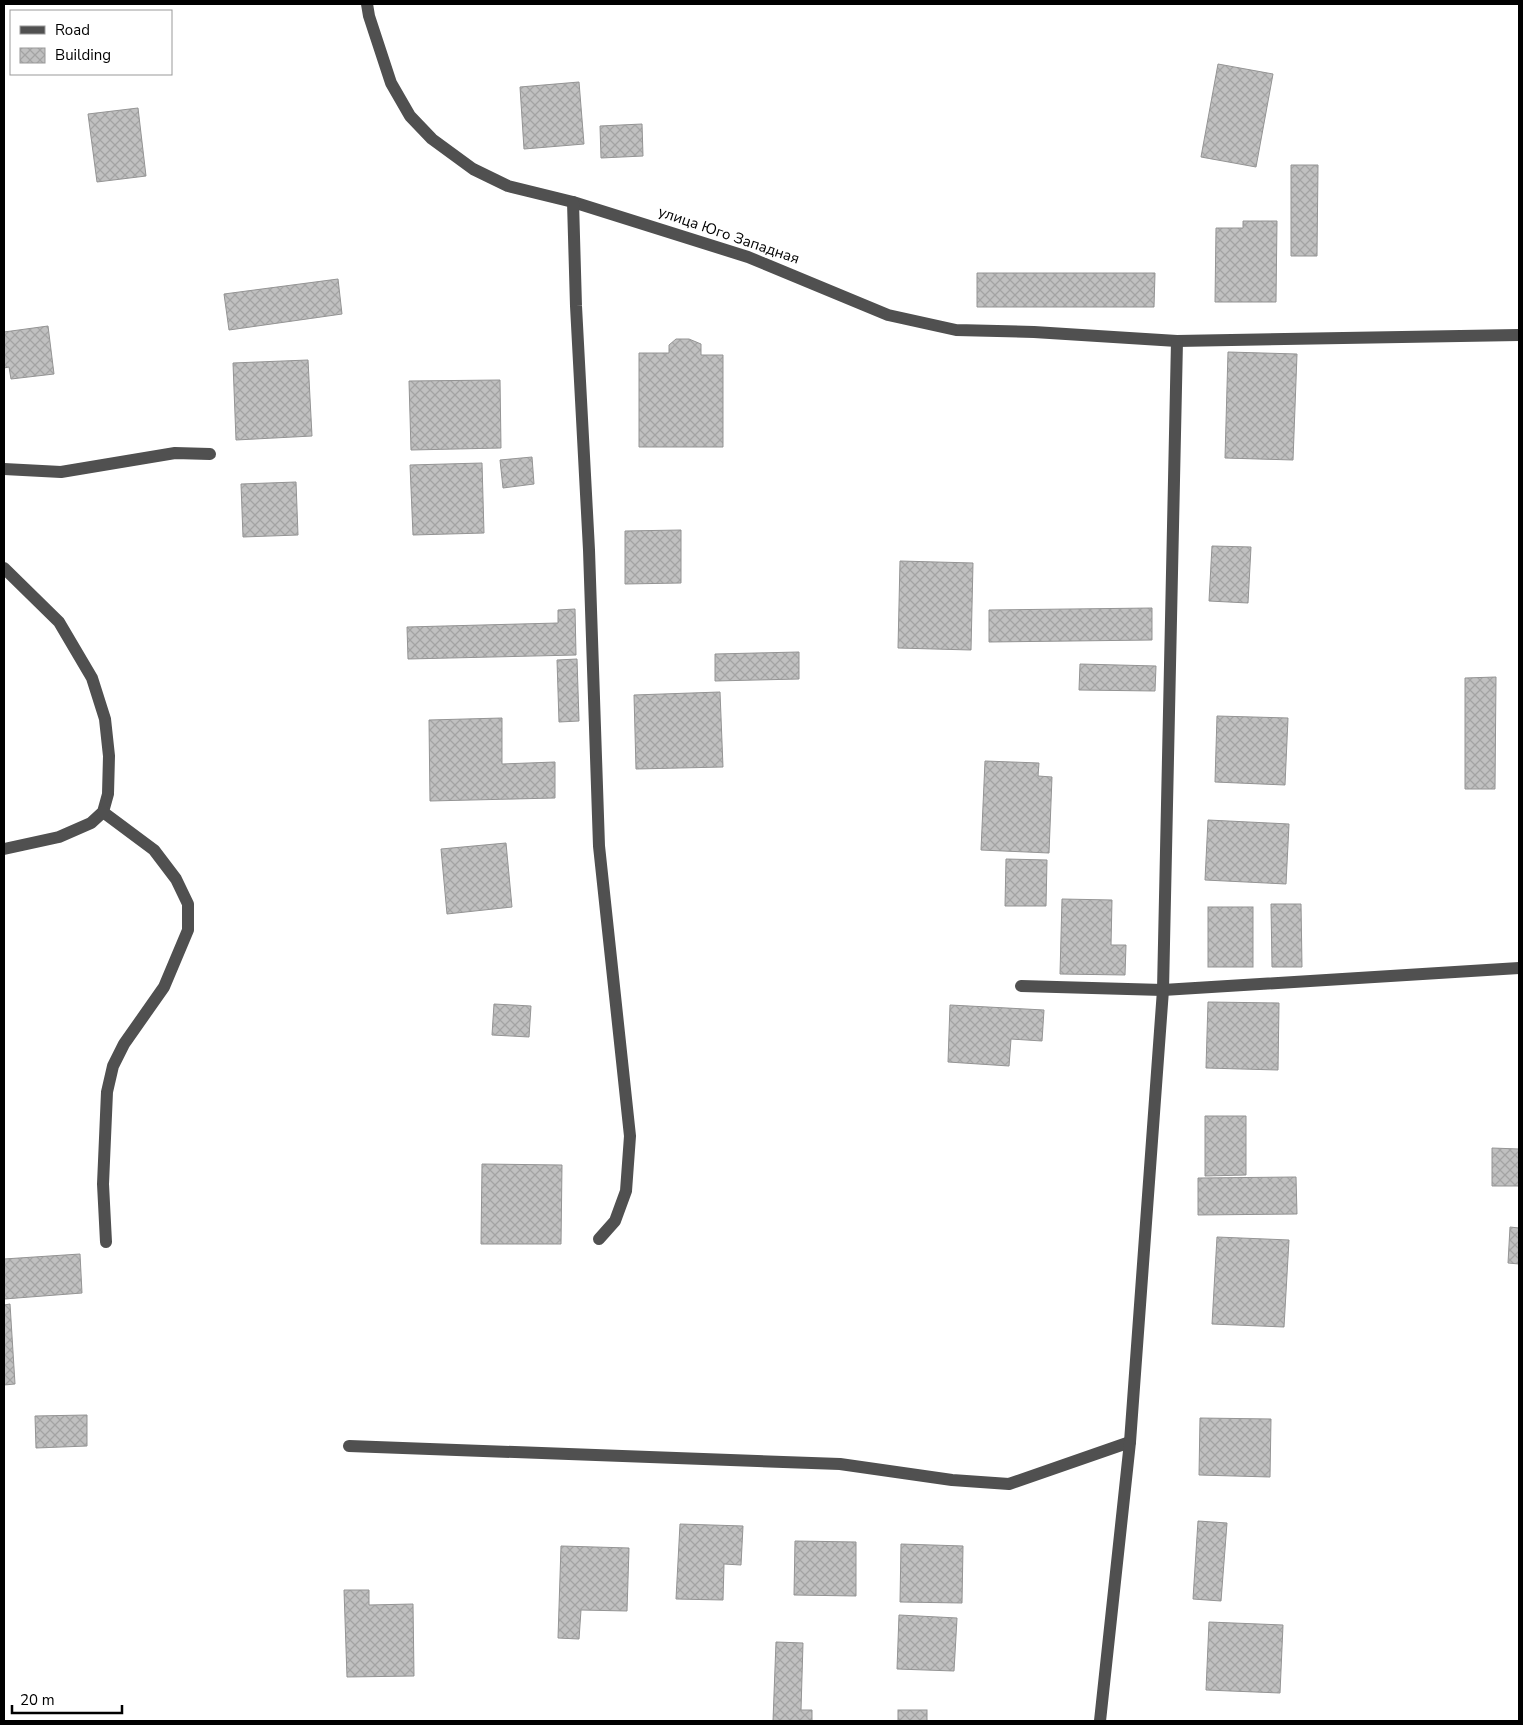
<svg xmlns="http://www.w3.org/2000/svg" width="1523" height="1725" font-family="'Nunito Sans',sans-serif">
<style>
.building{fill:url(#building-cross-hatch);stroke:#949494}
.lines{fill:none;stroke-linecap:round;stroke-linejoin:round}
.minor{stroke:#505050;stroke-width:12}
.labels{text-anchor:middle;stroke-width:5;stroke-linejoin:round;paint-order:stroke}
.street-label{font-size:15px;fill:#000;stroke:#fff}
</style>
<defs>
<pattern id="building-cross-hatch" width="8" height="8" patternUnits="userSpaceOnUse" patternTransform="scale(1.25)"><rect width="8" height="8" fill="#c0c0c0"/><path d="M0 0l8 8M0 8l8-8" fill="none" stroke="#a3a3a3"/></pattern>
</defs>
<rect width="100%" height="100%" fill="#fff"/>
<g class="building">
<polygon points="1218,64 1273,74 1256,167 1201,157"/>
<polygon points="579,82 584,144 524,149 520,87"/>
<polygon points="138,108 146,176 97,182 88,114"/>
<polygon points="642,124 643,156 601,158 600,126"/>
<polygon points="1291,165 1318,165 1317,256 1291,256"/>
<polygon points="1243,221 1277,221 1276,302 1215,302 1216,228 1243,228"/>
<polygon points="977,273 1155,273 1154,307 977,307"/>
<polygon points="338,279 342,314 229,330 224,294"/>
<polygon points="48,326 54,374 11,379 9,367 4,368 4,332"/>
<polygon points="676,339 689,339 701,344 701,355 723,355 723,447 639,447 639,353 669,353 669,345"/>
<polygon points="1228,352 1297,354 1293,460 1225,458"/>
<polygon points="308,360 312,436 236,440 233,363"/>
<polygon points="500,380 501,448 411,450 409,381"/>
<polygon points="532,457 534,484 503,488 500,460"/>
<polygon points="482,463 484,533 413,535 410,465"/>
<polygon points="296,482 298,535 243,537 241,484"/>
<polygon points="681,530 681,583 625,584 625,531"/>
<polygon points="1212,546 1251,547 1248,603 1209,601"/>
<polygon points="900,561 973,563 971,650 898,648"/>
<polygon points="1152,608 1152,640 989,642 989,610"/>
<polygon points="575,609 576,655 408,659 407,627 558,623 558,610"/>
<polygon points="799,652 799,679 715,681 715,654"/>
<polygon points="577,659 579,721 559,722 557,660"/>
<polygon points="1080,664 1156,666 1155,691 1079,690"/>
<polygon points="1496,677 1495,789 1465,789 1465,678"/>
<polygon points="720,692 723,767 636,769 634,695"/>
<polygon points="1217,716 1288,718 1285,785 1215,782"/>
<polygon points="502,718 502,764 555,762 555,798 430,801 429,720"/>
<polygon points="985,761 1039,763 1038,776 1052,777 1049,853 981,850"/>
<polygon points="1208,820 1289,824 1286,884 1205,880"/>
<polygon points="506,843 512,907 447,914 441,849"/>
<polygon points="1006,859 1047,860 1046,906 1005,906"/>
<polygon points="1062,899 1112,900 1111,945 1126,945 1125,975 1060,974"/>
<polygon points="1271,904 1301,904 1302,967 1272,967"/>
<rect x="1208" y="907" width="45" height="60"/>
<polygon points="1208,1002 1279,1003 1278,1070 1206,1068"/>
<polygon points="494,1004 531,1006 529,1037 492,1035"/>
<polygon points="950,1005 1044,1010 1042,1041 1011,1039 1009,1066 948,1062"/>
<polygon points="1205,1116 1246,1116 1246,1175 1205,1176"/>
<polygon points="1492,1148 1519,1149 1519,1186 1492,1186"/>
<polygon points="482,1164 562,1165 561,1244 481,1244"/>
<polygon points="1296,1177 1297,1214 1198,1215 1198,1178"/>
<polygon points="1510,1227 1519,1228 1519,1264 1508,1263"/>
<polygon points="1217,1237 1289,1240 1284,1327 1212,1324"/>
<polygon points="80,1254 82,1293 4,1299 4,1259"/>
<polygon points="10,1304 15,1384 4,1385 4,1305"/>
<polygon points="87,1415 87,1446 36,1448 35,1416"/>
<polygon points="1200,1418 1271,1419 1270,1477 1199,1475"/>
<polygon points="1198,1521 1227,1523 1221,1601 1193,1599"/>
<polygon points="680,1524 743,1526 741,1565 724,1564 723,1600 676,1599"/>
<polygon points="795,1541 856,1542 856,1596 794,1595"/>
<polygon points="901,1544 963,1546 962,1603 900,1602"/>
<polygon points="561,1546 629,1548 627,1611 581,1610 579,1639 558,1638"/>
<polygon points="344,1590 369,1590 369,1605 413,1604 414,1676 347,1677"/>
<polygon points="899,1615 957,1618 954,1671 897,1669"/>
<polygon points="1209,1622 1283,1625 1280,1693 1206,1690"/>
<polygon points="776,1642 803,1643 801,1710 812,1710 812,1721 773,1721"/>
<rect x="898" y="1710" width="29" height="11"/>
</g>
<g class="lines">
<g class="minor">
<polyline points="367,4 369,16 391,83 410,116 432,139 473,169 508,186 573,202 748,257 888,315 956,330 1034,332 1177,341 1519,335"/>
<polyline points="573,202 576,306 589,550 599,846 630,1136 626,1191 615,1221 599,1239"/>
<polyline points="4,469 61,472 175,453 210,454"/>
<polyline points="4,568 59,622 92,678 105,719 109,756 108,794 103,812 91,823 59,837 4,849"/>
<polyline points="103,812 154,850 176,879 188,904 188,930 164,987 124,1044 113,1066 107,1092 103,1184 106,1242"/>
<polyline points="1021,986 1163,990 1519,968"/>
<polyline points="349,1446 840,1464 952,1480 1009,1484 1130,1442"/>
<polyline points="1100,1721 1130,1442 1163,990 1177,341"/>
</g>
</g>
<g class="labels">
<g class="street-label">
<text transform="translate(729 235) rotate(19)" y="5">улица Юго Западная</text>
</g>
</g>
<rect width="1523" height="1725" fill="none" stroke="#000000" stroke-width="10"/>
<rect x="10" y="10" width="162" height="65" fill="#ffffff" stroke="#999999"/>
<rect x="20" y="26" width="25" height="8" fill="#505050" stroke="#999999"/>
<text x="55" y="35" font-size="15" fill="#000000">Road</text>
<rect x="20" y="48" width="25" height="15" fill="url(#building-cross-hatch)" stroke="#999999"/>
<text x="55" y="60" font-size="15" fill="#000000">Building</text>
<path d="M12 1705v8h110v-8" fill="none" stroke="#000000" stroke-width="2.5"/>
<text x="20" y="1705" font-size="15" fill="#000000" stroke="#ffffff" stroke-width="4" paint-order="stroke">20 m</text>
</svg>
